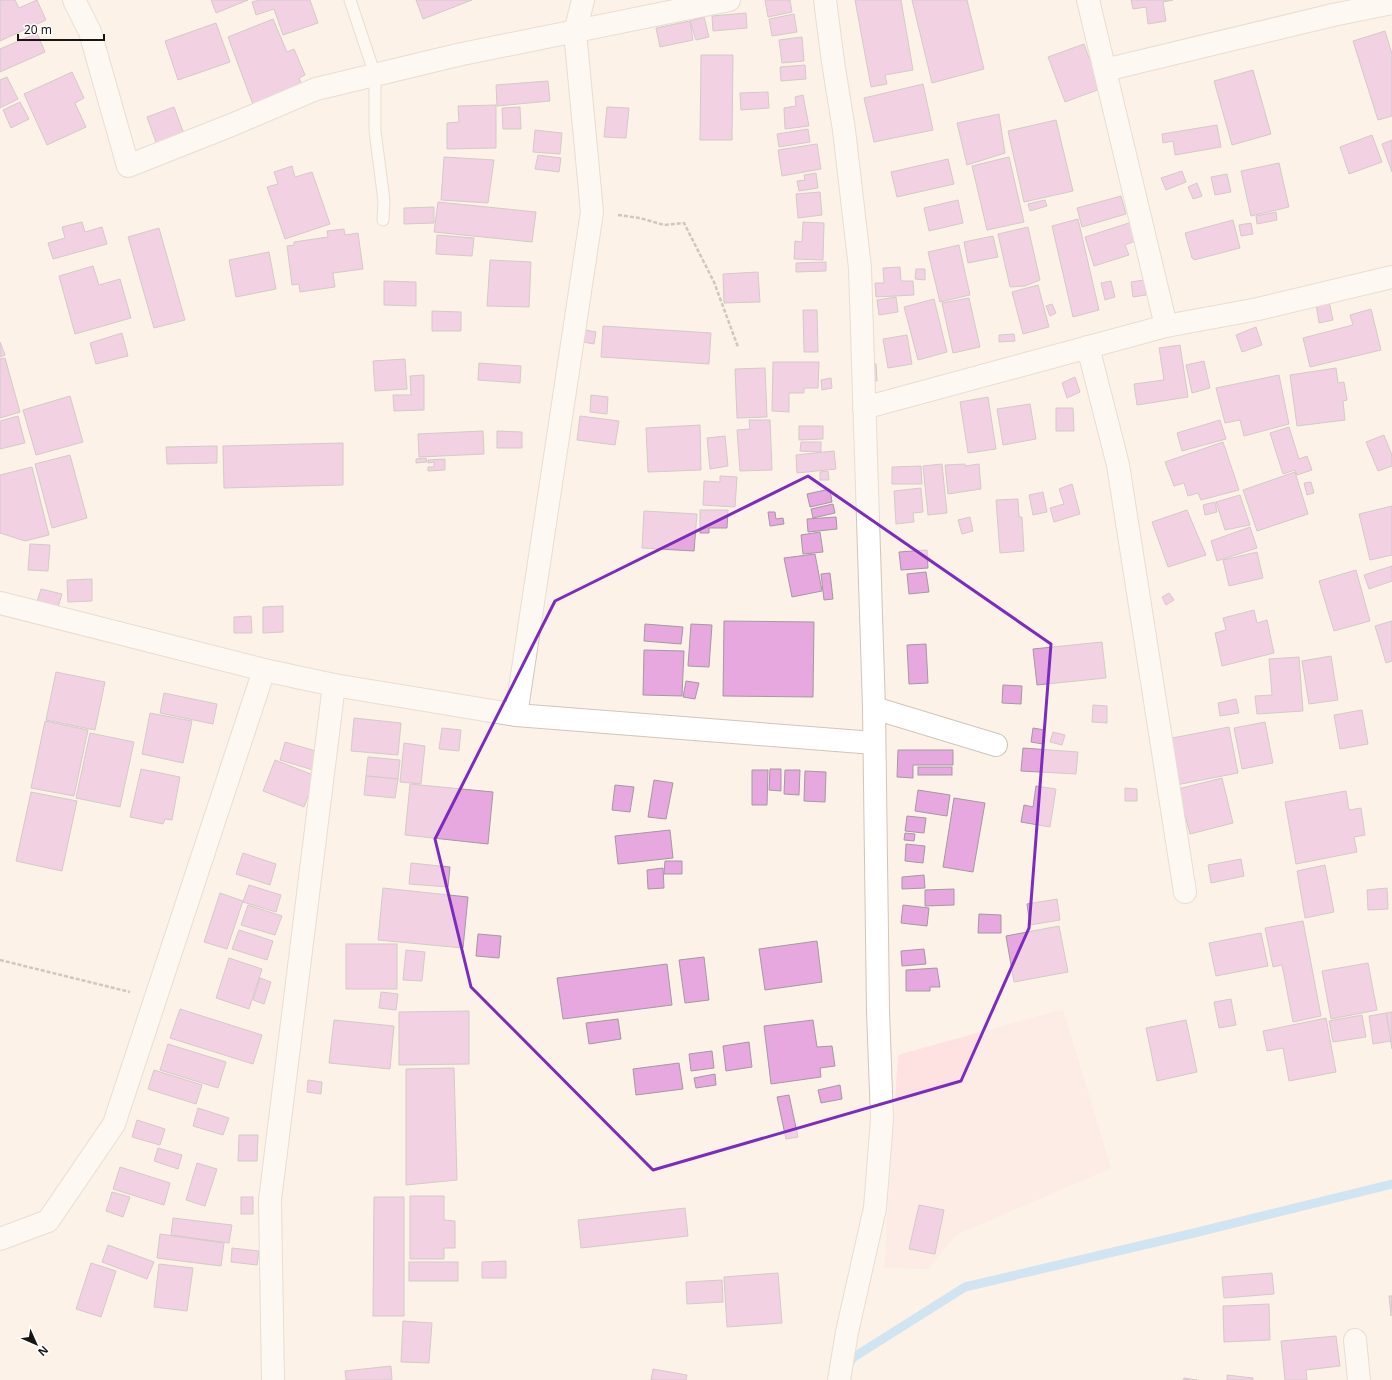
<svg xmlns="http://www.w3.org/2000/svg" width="1392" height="1380" font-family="'Noto Sans',sans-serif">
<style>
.commercial{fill:#fee2e2}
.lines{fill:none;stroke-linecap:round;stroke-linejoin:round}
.stream{stroke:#9ed3fe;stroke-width:9}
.building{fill:#e6a8de;stroke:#a499a2}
.lane-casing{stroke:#cfc5bb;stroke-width:13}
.street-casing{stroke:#cfc5bb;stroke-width:24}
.path{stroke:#9b938c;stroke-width:2.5;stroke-dasharray:4 2;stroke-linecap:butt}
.lane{stroke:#fff;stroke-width:11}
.street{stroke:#fff;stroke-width:22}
.marked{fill:none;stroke:#7b2cbf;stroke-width:3;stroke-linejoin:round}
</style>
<rect width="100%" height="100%" fill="#fcf2e8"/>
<polygon class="commercial" points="1063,1009 1111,1168 956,1235 928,1269 884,1268 898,1055"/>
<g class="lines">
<polyline class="stream" points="846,1366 854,1357 965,1287 1190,1234 1392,1184"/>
</g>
<g class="building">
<polygon points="0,0 15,0 19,8 37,0 46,20 0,41"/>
<polygon points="211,0 248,0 216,13"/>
<polygon points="259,0 310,0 318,23 283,35 274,9 256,15 252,2"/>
<polygon points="416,0 472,0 423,19"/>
<polygon points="765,0 790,0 792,12 768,17"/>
<polygon points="855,0 901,0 913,70 885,75 887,84 871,87"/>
<polygon points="912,0 967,0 984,69 932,83"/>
<polygon points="1131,0 1173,0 1163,2 1166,21 1148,24 1146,7 1133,9"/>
<polygon points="746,13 747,28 713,31 712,16"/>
<polygon points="794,14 797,32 772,36 769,19"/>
<polygon points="704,17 709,37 696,40 690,21"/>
<polygon points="273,19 287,52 294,49 305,75 299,78 305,92 255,110 228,37"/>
<polygon points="690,21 693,40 660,47 656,28"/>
<polygon points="216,23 230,62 178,80 165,41"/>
<polygon points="1385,31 1392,54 1392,116 1378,120 1353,41"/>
<polygon points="37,33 45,52 0,72 0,49"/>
<polygon points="802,37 804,61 782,63 779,40"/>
<polygon points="1084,44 1089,58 1093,57 1100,89 1065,102 1048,57"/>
<polygon points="701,55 733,55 732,140 700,140"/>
<polygon points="805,65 806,79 781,81 780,67"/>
<polygon points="1253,70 1271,134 1232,145 1214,81"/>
<polygon points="72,72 84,98 75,103 86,127 47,145 24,94"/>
<polygon points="7,77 18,99 0,108 0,80"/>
<polygon points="548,81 550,101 497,106 496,85"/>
<polygon points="923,84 933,130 874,142 864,98"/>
<polygon points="768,92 769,108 741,110 740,93"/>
<polygon points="803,95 809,126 785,129 784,108 796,106 795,97"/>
<polygon points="20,102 29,119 11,128 3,110"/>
<polygon points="496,105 496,148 447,149 447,123 459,122 458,106"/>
<polygon points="174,107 184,134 157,145 147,117"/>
<polygon points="520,107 521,129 503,129 502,108"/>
<polygon points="607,107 629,108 626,138 604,137"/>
<polygon points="999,114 1005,153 967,165 957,123"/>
<polygon points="1056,120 1073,191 1024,202 1008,131"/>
<polygon points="1217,125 1221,147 1175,155 1173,141 1163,143 1162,134"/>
<polygon points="808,129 810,142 779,147 777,134"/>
<polygon points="535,130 562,133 560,154 533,152"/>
<polygon points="1372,135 1382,162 1349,174 1340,147"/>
<polygon points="1392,140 1392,172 1382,144"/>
<polygon points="817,144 821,169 782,176 778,150"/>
<polygon points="538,155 561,158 559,172 535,169"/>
<polygon points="444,157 494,160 488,203 441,200"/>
<polygon points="1009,157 1024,222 987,230 972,166"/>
<polygon points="948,159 954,184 897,197 891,172"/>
<polygon points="1279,163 1289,207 1251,216 1241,171"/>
<polygon points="292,166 295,177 312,172 330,224 285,239 267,187 278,184 274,172"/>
<polygon points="1182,171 1186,182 1166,190 1161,178"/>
<polygon points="816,173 818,188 799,191 797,181 805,180 804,175"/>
<polygon points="1227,174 1231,192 1215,195 1211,177"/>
<polygon points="1197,183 1202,196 1193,199 1188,187"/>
<polygon points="820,192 822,215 798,218 796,194"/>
<polygon points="1121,196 1126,214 1082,227 1077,208"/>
<polygon points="958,200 963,223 929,231 924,208"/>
<polygon points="1045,200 1047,206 1030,211 1028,204"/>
<polygon points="438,202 536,212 532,242 434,232"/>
<polygon points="434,207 434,223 404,224 404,208"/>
<polygon points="1276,212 1277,220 1257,224 1256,216"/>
<polygon points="1078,219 1099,310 1073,317 1052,226"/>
<polygon points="1233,220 1240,248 1194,260 1192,258 1185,233"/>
<polygon points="82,222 85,232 102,227 107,244 53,259 48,243 65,238 62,227"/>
<polygon points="803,222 824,223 823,260 794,259 795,241 802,242"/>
<polygon points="1132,222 1138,240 1125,245 1129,255 1094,266 1085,237"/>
<polygon points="1251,223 1253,234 1241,236 1239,225"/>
<polygon points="1028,227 1040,280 1025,286 1010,287 998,234"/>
<polygon points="159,228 185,320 154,328 128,237"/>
<polygon points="344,229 345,235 358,233 363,269 333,273 335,287 300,292 299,284 292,285 287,246 294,245 294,242 328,237 327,231"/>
<polygon points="437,235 474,238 472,256 436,254"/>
<polygon points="993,236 998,257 968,263 964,242"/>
<polygon points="959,245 970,295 940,302 928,252"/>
<polygon points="269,252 276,289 236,297 229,260"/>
<polygon points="490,260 531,262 529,307 487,306"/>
<polygon points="826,262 826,271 796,272 796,263"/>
<polygon points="93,266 99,285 120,279 131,318 75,334 59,276"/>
<polygon points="900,267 901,281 913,281 914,295 876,297 875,283 884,283 883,268"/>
<polygon points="916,269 925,269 925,280 915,279"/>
<polygon points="758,272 760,302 724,303 723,274"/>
<polygon points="1144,280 1146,295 1133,297 1131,282"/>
<polygon points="384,281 416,282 416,306 384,305"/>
<polygon points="1111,281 1115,297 1105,300 1101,283"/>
<polygon points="1038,285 1049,327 1023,334 1012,292"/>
<polygon points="896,297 898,312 879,315 877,300"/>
<polygon points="969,298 980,347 953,353 942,303"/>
<polygon points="934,299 947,352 918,360 904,307"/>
<polygon points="1329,301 1333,320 1319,323 1316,304"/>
<polygon points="1052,304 1056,313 1050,316 1046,306"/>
<polygon points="1371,309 1381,350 1310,367 1303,338 1353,325 1350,315"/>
<polygon points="803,310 817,310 818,352 804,352"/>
<polygon points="432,311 461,312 461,331 432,331"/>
<polygon points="603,326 711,333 709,364 601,357"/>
<polygon points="1256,327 1262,345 1242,352 1236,335"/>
<polygon points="585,330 596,332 594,344 583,342"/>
<polygon points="122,333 128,356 96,364 90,343"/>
<polygon points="1014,334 1015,341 999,342 999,335"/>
<polygon points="907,335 912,364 888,368 883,339"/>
<polygon points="0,342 5,355 0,357"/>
<polygon points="1180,345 1188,397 1137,405 1134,384 1164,380 1159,348"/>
<polygon points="5,358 20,412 0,418 0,359"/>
<polygon points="405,359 407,389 375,391 373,361"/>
<polygon points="1204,361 1210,388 1192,393 1186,365"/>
<polygon points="773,362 819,362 818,388 804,388 804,393 789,393 789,412 772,411"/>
<polygon points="479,363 521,366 520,383 478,380"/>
<polygon points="869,364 876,364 877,381 870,381"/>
<polygon points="765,368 767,417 737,418 735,369"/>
<polygon points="1336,368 1338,383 1344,382 1347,400 1343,401 1345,420 1297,426 1290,375"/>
<polygon points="424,375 424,410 394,411 393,395 411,395 410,376"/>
<polygon points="1279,375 1289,424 1244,436 1240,420 1225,423 1216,388"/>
<polygon points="1075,377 1080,392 1067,398 1062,383"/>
<polygon points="831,378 832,388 822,390 821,380"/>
<polygon points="591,395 608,397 607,414 590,412"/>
<polygon points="70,396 83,442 36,455 23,410"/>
<polygon points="988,397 996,449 968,453 960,402"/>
<polygon points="1030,404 1036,439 1003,445 997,409"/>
<polygon points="1056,408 1073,408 1074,431 1056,431"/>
<polygon points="18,416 25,443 0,449 0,421"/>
<polygon points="580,416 619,421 615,445 577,440"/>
<polygon points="749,420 770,420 772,470 740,471 737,430 750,429"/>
<polygon points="1220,420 1226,439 1182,451 1177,433"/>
<polygon points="700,425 701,470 648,472 646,428"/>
<polygon points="799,426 823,426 823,439 799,440"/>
<polygon points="1289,427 1299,459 1307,456 1312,470 1297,475 1295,470 1283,474 1270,433"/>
<polygon points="483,431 484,454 419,457 418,434"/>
<polygon points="497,431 522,432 522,448 497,448"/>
<polygon points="1384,435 1392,455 1392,466 1378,471 1366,442"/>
<polygon points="725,436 728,466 710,469 707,438"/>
<polygon points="801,442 821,442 821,452 800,451"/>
<polygon points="1223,442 1239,490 1201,500 1198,493 1188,496 1184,483 1174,486 1165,462"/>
<polygon points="343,443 343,485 224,488 223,446"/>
<polygon points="217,446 217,463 167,464 166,447"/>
<polygon points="834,451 836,469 797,473 796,455"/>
<polygon points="70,455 87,518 52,528 35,464"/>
<polygon points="426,458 427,462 416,463 416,459"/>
<polygon points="445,459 445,470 428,471 428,467 434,467 434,462 428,463 428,460"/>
<polygon points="942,464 947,513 928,515 923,466"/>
<polygon points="965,464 965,466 979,464 981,489 948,494 945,465"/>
<polygon points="921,466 922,484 892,484 892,467"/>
<polygon points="32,467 49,535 25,541 0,533 0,475"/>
<polygon points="828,471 829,480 820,480 820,472"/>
<polygon points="1295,472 1308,514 1257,531 1243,490"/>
<polygon points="720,476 737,477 735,507 703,505 704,481 720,482"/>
<polygon points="1311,482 1314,493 1307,495 1304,483"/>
<polygon points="1072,484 1080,514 1054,522 1050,508 1064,504 1059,489"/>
<polygon points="921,488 923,512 913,513 914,522 896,524 894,491"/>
<polygon points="830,489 832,502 810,507 807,494"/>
<polygon points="1043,492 1047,512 1033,515 1029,495"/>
<polygon points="1240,495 1250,525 1225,530 1216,502"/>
<polygon points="1018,499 1019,517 1022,517 1024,551 1000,553 996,500"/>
<polygon points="1215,502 1217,512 1205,515 1203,505"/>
<polygon points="833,504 835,513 813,518 811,509"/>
<polygon points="1392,506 1392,555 1370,560 1359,514"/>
<polygon points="700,510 728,510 727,528 709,528 709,533 700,533"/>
<polygon points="1187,510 1206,555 1168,567 1152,522"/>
<polygon points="644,511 697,514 694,551 642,548"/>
<polygon points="768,512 775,512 776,519 783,518 784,524 770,526"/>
<polygon points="836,517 837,529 808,532 807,519"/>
<polygon points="970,517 973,531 962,534 958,520"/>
<polygon points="1250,527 1257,548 1217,561 1211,541"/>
<polygon points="820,532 823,552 803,554 801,535"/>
<polygon points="30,544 50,545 48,571 28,570"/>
<polygon points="927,550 928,568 901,570 899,552"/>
<polygon points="1257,552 1263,578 1229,586 1223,560"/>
<polygon points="815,554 822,591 792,597 784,558"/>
<polygon points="1392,566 1392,581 1369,589 1364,575"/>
<polygon points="1356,570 1370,621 1334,631 1319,581"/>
<polygon points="926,572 929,592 909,594 907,574"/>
<polygon points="830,573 833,599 824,600 821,574"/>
<polygon points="92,579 92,601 68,602 67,580"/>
<polygon points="41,589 62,594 58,607 37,602"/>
<polygon points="1169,593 1174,600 1166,605 1162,597"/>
<polygon points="283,606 283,632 263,633 263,607"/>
<polygon points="1254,610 1257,623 1267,620 1274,653 1222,666 1215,633 1226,630 1223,618"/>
<polygon points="251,616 252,633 234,633 234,617"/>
<polygon points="724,621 814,622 813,697 723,696"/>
<polygon points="1392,621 1392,661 1386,663 1375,626"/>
<polygon points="645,624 683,627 681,644 644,641"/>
<polygon points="691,624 712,625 709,667 688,666"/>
<polygon points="1102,642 1106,678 1037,685 1033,649"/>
<polygon points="926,644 928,683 909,684 907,645"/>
<polygon points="644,650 684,651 682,696 643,695"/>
<polygon points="1331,656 1338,700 1309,704 1302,661"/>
<polygon points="1299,657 1303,711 1257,714 1255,696 1272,695 1269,659"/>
<polygon points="56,672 105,682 95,730 46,720"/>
<polygon points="686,681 699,683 695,699 683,697"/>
<polygon points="1003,685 1022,686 1021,704 1002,703"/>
<polygon points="164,693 217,704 213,724 160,713"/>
<polygon points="1236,699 1239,713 1220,716 1218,703"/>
<polygon points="1093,705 1107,706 1107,723 1092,722"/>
<polygon points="1362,710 1368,744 1340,749 1334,715"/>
<polygon points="150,713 192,721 183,763 142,754"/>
<polygon points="354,718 401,723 398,755 351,751"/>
<polygon points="45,721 88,730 74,796 31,788"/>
<polygon points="1265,722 1273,763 1242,769 1234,728"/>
<polygon points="1229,727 1238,773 1176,785 1167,739"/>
<polygon points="442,728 461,730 459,751 439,749"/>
<polygon points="1033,728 1045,730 1043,744 1031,742"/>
<polygon points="1053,732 1065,735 1062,745 1050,742"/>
<polygon points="90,733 134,742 120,807 76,798"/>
<polygon points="285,742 319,752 313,770 280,760"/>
<polygon points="404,743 425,746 421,784 400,782"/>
<polygon points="1023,748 1078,752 1076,774 1021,771"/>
<polygon points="898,750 953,750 953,765 913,765 913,778 897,777"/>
<polygon points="368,757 400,760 398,779 366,776"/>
<polygon points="275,760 316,776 304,807 263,791"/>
<rect x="918" y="767" width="34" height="8"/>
<polygon points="141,769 180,777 172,820 165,819 163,824 130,817"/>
<polygon points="770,769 781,769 781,791 769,790"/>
<polygon points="752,770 768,770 767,805 752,805"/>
<polygon points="785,770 800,770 799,795 784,794"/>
<polygon points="805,771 826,772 825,802 804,801"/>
<polygon points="366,776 398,779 395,798 364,795"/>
<polygon points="1222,778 1233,823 1190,834 1178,789"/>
<polygon points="654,780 673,783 666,819 648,817"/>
<polygon points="410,784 493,792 488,844 405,835"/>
<polygon points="615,785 634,787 630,812 612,810"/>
<polygon points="1036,786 1056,789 1050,827 1021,822 1024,805 1033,807"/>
<polygon points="1125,788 1137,789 1137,801 1125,801"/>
<polygon points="918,790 950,795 947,816 915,811"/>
<polygon points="1346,791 1349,810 1361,808 1365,835 1354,837 1357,852 1296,864 1285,802"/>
<polygon points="31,792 77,801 62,871 16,861"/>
<polygon points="954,798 985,803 973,872 943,867"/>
<polygon points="907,816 926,818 924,833 905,831"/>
<polygon points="670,830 673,858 618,864 615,836"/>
<polygon points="905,833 915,834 914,841 904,840"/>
<polygon points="906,844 925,846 923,863 905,861"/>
<polygon points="243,853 276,864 270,885 236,874"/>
<polygon points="1241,859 1244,876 1211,883 1208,865"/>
<polygon points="665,861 682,861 682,874 664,874"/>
<polygon points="411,863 450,867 448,887 409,884"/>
<polygon points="1325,865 1334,912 1305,918 1297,871"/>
<polygon points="663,868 664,888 648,889 647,870"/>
<polygon points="924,875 925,888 902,889 902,877"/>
<polygon points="249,885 281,895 276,912 243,902"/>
<polygon points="383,888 468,897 463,948 378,940"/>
<polygon points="1387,888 1388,909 1368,910 1367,890"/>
<polygon points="954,889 954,905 925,906 925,890"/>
<polygon points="220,893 243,901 227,949 204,942"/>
<polygon points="1057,899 1060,920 1030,925 1027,904"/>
<polygon points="248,905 282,916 275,935 241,925"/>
<polygon points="903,905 929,908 927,926 901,923"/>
<polygon points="979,914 1001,915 1001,933 978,933"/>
<polygon points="1303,921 1321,1016 1293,1022 1282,965 1273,967 1265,928"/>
<polygon points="1059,926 1068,972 1014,982 1006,936"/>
<polygon points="239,930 273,941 267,960 232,949"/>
<polygon points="1261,933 1268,966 1216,976 1209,943"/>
<polygon points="478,934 501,936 499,958 476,956"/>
<polygon points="817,941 822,982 765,990 759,949"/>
<rect x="346" y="944" width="51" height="45"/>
<polygon points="924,949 926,964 902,966 901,951"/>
<polygon points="406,950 425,952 422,981 403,980"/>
<polygon points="704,957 709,1000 685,1003 679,960"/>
<polygon points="229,958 262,969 249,1009 216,998"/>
<polygon points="1368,963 1377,1010 1331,1019 1322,971"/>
<polygon points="667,964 672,1005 563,1019 557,978"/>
<polygon points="937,968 940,987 930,987 930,991 906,991 906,970"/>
<polygon points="260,978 271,982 264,1004 253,1000"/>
<polygon points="381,992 398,994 396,1010 379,1008"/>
<polygon points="1231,999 1236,1025 1219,1028 1214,1002"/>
<polygon points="180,1009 262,1035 253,1064 170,1038"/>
<polygon points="469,1011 469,1064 399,1065 399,1012"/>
<polygon points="1392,1012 1392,1049 1386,1013"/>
<polygon points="1386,1013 1391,1041 1373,1044 1369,1016"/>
<polygon points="1362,1015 1366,1037 1333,1042 1329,1021"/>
<polygon points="1326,1018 1336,1072 1289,1081 1283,1048 1267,1051 1263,1031"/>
<polygon points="618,1019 621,1039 589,1044 586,1023"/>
<polygon points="334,1020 394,1026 390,1069 329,1063"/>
<polygon points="813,1020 817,1047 832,1046 835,1066 820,1068 821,1077 771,1084 764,1026"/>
<polygon points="1186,1020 1197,1072 1157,1081 1146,1028"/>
<polygon points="749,1042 752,1067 726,1071 723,1046"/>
<polygon points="168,1044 226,1062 218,1088 160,1070"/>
<polygon points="712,1051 714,1068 691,1071 689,1054"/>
<polygon points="679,1063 683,1089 636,1095 633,1069"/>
<polygon points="454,1068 457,1180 406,1185 406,1069"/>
<polygon points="154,1070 202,1085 196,1104 148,1089"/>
<polygon points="715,1074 716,1085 696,1088 694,1078"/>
<polygon points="308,1080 322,1082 321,1094 307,1092"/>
<polygon points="840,1085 842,1099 821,1103 818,1090"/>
<polygon points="789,1095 798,1137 786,1139 777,1097"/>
<polygon points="198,1108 229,1118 223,1135 193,1126"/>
<polygon points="137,1120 165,1129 160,1145 132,1137"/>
<polygon points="239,1135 258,1135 257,1161 238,1161"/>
<polygon points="158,1148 182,1155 178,1169 154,1161"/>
<polygon points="197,1163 217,1169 205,1206 186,1200"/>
<polygon points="120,1167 170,1183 164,1205 113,1189"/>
<polygon points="112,1192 130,1197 123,1217 106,1211"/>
<polygon points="410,1196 444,1196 444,1220 455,1221 455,1248 444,1248 444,1259 410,1259"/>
<rect x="241" y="1197" width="12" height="17"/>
<polygon points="374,1197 404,1197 404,1316 373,1316"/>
<polygon points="919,1205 944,1210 935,1254 909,1249"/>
<polygon points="685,1208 688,1236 581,1248 578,1220"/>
<polygon points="173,1218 232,1225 229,1243 171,1235"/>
<polygon points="160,1234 224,1243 221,1266 157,1258"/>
<polygon points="108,1245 154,1262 147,1279 102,1262"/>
<polygon points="232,1248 259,1251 257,1265 231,1262"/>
<polygon points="506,1261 506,1278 482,1278 482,1262"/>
<rect x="409" y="1262" width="49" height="19"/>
<polygon points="91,1263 116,1271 101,1317 76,1309"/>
<polygon points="159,1264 193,1268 187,1311 154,1307"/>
<polygon points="778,1273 782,1323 727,1327 724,1277"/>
<polygon points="1272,1273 1274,1294 1224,1298 1222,1277"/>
<polygon points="722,1280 723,1302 687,1304 686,1282"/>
<polygon points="1389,1296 1392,1296 1391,1316"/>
<polygon points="1269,1304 1270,1340 1224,1342 1223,1306"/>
<polygon points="403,1321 432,1323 429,1363 401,1362"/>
<polygon points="1336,1336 1340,1366 1306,1370 1307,1380 1285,1380 1281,1341"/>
<polygon points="391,1366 392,1380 346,1380 345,1371"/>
<polygon points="653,1369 687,1375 686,1380 651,1380"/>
<polygon points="1227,1375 1253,1378 1253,1380 1227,1380"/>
<polygon points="1184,1378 1197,1380 1183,1380"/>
</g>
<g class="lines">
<g class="lane-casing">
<polyline id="lane" points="350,0 375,75 375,131 384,201 383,220"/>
</g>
<g class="street-casing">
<g id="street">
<polyline points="74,0 90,32 128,166 234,124 316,89 462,54 729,0"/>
<polyline points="825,0 833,62 844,130 860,268 874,708 878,1011 882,1119 875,1208 847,1332 839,1380"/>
<polyline points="1088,0 1166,326"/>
<polyline points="1105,70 1333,15 1392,3"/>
<polyline points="1088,347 1118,465 1185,892"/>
<polyline points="864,408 1166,326 1258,309 1392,277"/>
<polyline points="0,603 264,670 334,685 516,715 874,743"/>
<polyline points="874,708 996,745"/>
<polyline points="516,715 592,212 575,32 583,0"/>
<polyline points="0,1239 48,1221 114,1124 264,670"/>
<polyline points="1355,1340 1359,1380"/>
<polyline points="273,1380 270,1200 334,685"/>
</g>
</g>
<g class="path">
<polyline points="618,215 640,218 664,225 684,223 714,282 738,347"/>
<polyline points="0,960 130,992"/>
</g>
<use href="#lane" class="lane"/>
<use href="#street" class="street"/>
</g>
<path d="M0 0H1392V1380H0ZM808 476 1051 644 1029 928 961 1081 653 1170 471 987 435 839 555 601Z" fill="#fcf2e8" fill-opacity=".55" fill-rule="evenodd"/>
<path class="marked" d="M808 476 1051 644 1029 928 961 1081 653 1170 471 987 435 839 555 601Z"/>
<g transform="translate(36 1344) rotate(135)" stroke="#ffffff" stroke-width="3" paint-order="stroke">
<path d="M0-3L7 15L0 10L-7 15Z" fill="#191512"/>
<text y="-6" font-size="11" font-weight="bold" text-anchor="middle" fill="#191512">N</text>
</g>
<path d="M18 34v6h86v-6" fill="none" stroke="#191512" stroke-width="2"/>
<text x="24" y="34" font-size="12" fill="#191512" stroke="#ffffff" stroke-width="3" paint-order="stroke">20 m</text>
</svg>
